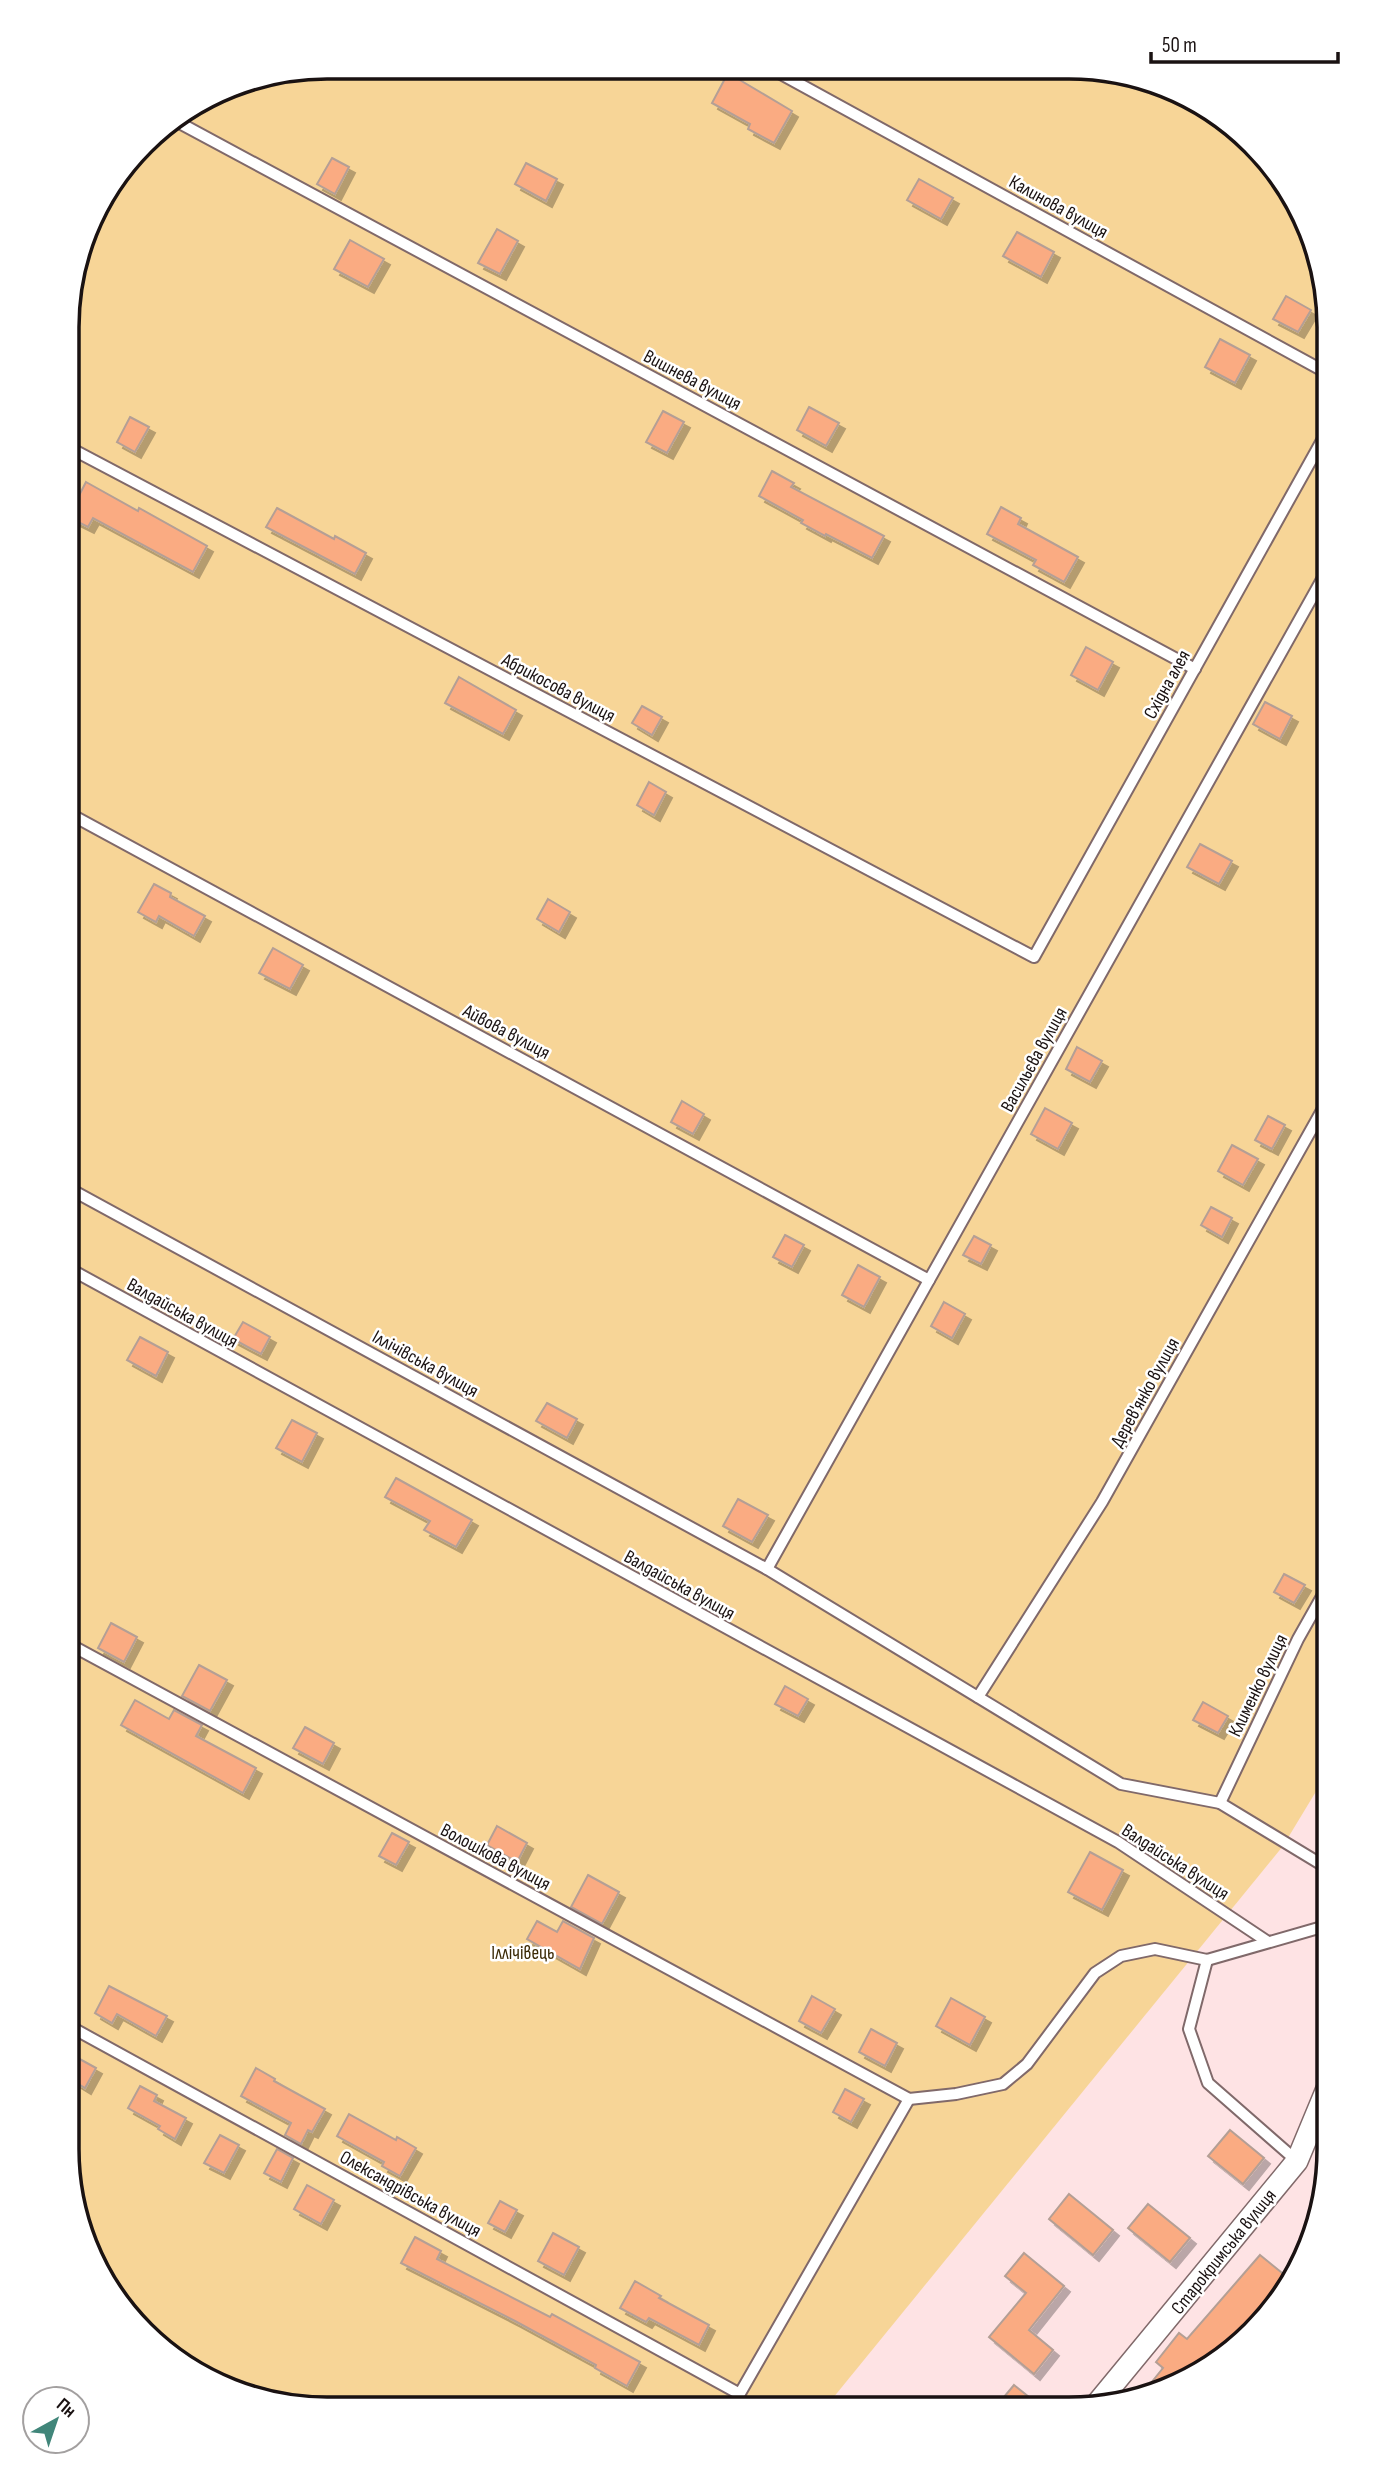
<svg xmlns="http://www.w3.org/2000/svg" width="1396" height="2476" font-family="'Sofia Sans Condensed',sans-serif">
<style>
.green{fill:#f7d597}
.building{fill:#faab82;stroke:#b49f95;stroke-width:2;filter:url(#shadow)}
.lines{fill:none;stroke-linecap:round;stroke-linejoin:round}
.service-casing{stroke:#80696a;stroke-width:14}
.minor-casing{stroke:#80696a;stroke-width:24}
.service{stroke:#fff;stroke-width:10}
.minor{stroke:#fff;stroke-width:21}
.labels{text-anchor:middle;stroke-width:5;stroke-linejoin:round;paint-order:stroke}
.street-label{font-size:19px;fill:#1a1212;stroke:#fff}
.park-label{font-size:19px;fill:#3b2a06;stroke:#fff}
.rim{fill:none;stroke:#1a1212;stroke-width:3.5}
</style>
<defs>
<filter id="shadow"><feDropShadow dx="6" dy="6" stdDeviation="0" flood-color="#0004"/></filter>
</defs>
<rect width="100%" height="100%" fill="#fee3e4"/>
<polygon class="green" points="326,67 1120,71 1184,93 1241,131 1285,182 1316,243 1329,326 1329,1770 1283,1846 824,2409 292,2407 227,2390 168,2356 120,2307 80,2233 67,2150 69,293 93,211 155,131 227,86"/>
<g class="building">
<polygon points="728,73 792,111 774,143 748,129 750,124 712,103"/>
<polygon points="332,158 349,167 335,194 317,184"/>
<polygon points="526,163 557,179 546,201 515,184"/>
<polygon points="919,179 953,198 941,219 907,200"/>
<polygon points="497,229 518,241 500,274 478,263"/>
<polygon points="1017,232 1054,252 1041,277 1003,256"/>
<polygon points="350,240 384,259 368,287 334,269"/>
<polygon points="1286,296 1311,310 1298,332 1273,319"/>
<polygon points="1220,339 1250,355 1235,383 1205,367"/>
<polygon points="809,407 839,423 826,446 797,430"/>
<polygon points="663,411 684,422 667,453 646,442"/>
<polygon points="130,417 149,427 135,452 117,442"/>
<polygon points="772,471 794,483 791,487 884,536 872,558 826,534 825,536 801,523 803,520 759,496"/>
<polygon points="86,482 138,511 139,508 207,546 193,572 93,518 88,527 68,517"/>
<polygon points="1001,507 1021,518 1018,524 1078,557 1064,582 1033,565 1036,560 987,534"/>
<polygon points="277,508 334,539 335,536 366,553 355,574 266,527"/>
<polygon points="1086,647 1113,662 1098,690 1071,675"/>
<polygon points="459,677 516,710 503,734 445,703"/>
<polygon points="1265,702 1292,716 1280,739 1253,724"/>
<polygon points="642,706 662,717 652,735 632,723"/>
<polygon points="649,782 666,792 654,815 637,805"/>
<polygon points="1200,844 1232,861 1219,884 1187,867"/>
<polygon points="154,884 171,893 170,897 205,916 194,936 159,916 156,922 138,912"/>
<polygon points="548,899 570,912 559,932 537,919"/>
<polygon points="273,948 303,965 290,989 259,973"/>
<polygon points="1077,1047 1102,1061 1090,1082 1066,1069"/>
<polygon points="682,1101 704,1114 693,1134 671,1122"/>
<polygon points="1045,1108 1072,1123 1058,1149 1031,1134"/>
<polygon points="1268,1116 1285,1125 1272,1149 1255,1140"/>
<polygon points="1232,1145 1258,1159 1243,1185 1218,1171"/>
<polygon points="1211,1207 1232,1218 1222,1237 1201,1225"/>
<polygon points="785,1235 804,1245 792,1267 773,1257"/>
<polygon points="974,1236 991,1245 981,1264 963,1255"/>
<polygon points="858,1265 880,1277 864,1307 842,1295"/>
<polygon points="944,1302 965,1314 952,1338 931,1326"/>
<polygon points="243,1322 270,1337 261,1354 233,1339"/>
<polygon points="140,1337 168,1352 156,1376 127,1360"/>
<polygon points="547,1403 577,1419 567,1438 536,1421"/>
<polygon points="292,1420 317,1433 302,1462 276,1448"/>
<polygon points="396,1478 472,1520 456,1547 424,1530 430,1521 385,1497"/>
<polygon points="738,1499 768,1515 752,1542 723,1526"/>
<polygon points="1284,1574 1305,1585 1294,1603 1274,1592"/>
<polygon points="111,1623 137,1637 124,1662 98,1648"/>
<polygon points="199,1665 227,1680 210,1711 182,1696"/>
<polygon points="785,1686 808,1699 798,1716 775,1704"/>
<polygon points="135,1700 169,1719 174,1710 202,1725 196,1736 256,1768 243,1793 121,1725"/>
<polygon points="1203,1702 1228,1716 1218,1733 1193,1720"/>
<polygon points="305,1727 334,1743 323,1764 293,1748"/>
<polygon points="497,1826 527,1843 517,1862 487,1845"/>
<polygon points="392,1833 409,1842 396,1865 379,1856"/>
<polygon points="1090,1852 1123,1870 1102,1910 1068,1892"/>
<polygon points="588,1875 619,1892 602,1924 571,1907"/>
<polygon points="537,1921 557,1932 563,1921 594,1938 580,1969 527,1939"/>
<polygon points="109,1986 167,2016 156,2036 117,2014 112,2023 95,2013"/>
<polygon points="812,1996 835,2009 821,2033 799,2021"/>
<polygon points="951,1998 985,2017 970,2045 936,2026"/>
<polygon points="871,2029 897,2043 885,2066 859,2052"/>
<polygon points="67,2052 96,2068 85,2088 67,2077"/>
<polygon points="256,2068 275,2079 274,2081 325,2109 312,2132 308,2130 301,2144 285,2135 291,2123 241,2096"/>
<polygon points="140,2086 157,2095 154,2101 186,2118 175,2139 158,2129 160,2126 128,2108"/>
<polygon points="845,2089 864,2099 851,2122 833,2112"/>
<polygon points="349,2114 396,2140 397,2137 416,2148 400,2176 382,2166 384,2162 337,2136"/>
<polygon points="1230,2130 1264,2158 1243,2184 1208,2156"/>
<polygon points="220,2135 239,2145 224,2173 204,2163"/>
<polygon points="277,2149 293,2158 281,2182 264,2173"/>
<polygon points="307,2185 334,2200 321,2224 294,2209"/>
<polygon points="1069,2194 1113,2230 1093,2255 1049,2219"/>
<polygon points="500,2201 517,2210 505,2232 488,2223"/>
<polygon points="1148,2204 1190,2238 1170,2262 1128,2228"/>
<polygon points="553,2233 579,2247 564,2275 538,2261"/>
<polygon points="415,2237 441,2251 437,2259 550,2317 552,2314 640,2362 627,2386 595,2368 596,2365 515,2321 401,2263"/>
<polygon points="1024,2253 1064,2286 1029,2330 1053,2350 1034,2374 989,2337 1026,2293 1005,2276"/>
<polygon points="1260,2255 1292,2281 1278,2303 1276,2301 1227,2356 1153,2396 1139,2398 1163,2368 1156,2362 1179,2333 1187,2339"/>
<polygon points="635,2281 661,2296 659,2298 709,2325 699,2345 649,2318 646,2322 620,2308"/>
<polygon points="1014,2385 1044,2409 994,2409"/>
</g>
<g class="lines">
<g class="service-casing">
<g id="service">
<polyline points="772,69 1329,374"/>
<polyline points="174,120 1195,669"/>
<polyline points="68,447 1034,957 1329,428"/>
<polyline points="68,813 929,1280"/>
<polyline points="68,1188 767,1569 1121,1784 1220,1803 1329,1869"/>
<polyline points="68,1268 1118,1842 1268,1942"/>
<polyline points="767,1569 1329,567"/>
<polyline points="67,1643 909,2099"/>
<polyline points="978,1697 1102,1502 1329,1098"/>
<polyline points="1220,1803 1298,1639 1329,1584"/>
<polyline points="1207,1960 1189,2029 1208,2083 1297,2161"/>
<polyline points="67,2025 738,2393"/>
<polyline points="909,2099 956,2094 1003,2084 1027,2064 1095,1973 1121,1956 1155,1949 1207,1960 1329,1925"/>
<polyline points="731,2409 909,2099"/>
</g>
</g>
<g class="minor-casing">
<polyline id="minor" points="1096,2405 1297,2161 1329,2084"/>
</g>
<use href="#service" class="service"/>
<use href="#minor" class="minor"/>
</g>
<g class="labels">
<g class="street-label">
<text transform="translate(1059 206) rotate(29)" y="7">Калинова вулиця</text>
<text transform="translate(693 379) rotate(28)" y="7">Вишнева вулиця</text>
<text transform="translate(1166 684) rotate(-61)" y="7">Східна алея</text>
<text transform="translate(559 687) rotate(28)" y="7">Абрикосова вулиця</text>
<text transform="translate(507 1031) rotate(28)" y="7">Айвова вулиця</text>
<text transform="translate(1033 1059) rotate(-61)" y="7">Васильєва вулиця</text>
<text transform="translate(183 1312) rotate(29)" y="7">Валдайська вулиця</text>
<text transform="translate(426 1363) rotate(29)" y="7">Іллічівська вулиця</text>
<text transform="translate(1144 1392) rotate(-61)" y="7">Дерев'янко вулиця</text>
<text transform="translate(680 1584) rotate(29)" y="7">Валдайська вулиця</text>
<text transform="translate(1257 1685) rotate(-64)" y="7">Клименко вулиця</text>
<text transform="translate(496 1856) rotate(28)" y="7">Волошкова вулиця</text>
<text transform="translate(1176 1861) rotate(33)" y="7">Валдайська вулиця</text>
<text transform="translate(411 2193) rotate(29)" y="7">Олександрівська вулиця</text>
<text transform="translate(1223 2251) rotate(-51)" y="7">Старокримська вулиця</text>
</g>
<g class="park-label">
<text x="523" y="1959">Іллічівець</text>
</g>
</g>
<path d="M0 0H1396V2476H0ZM327 79H1069A248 248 0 0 1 1317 327V2149A248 248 0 0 1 1069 2397H327A248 248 0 0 1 79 2149V327A248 248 0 0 1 327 79Z" fill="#fff" fill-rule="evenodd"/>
<path class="rim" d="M327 79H1069A248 248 0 0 1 1317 327V2149A248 248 0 0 1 1069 2397H327A248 248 0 0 1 79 2149V327A248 248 0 0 1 327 79Z"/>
<g transform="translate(56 2420) rotate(40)"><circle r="33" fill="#ffffff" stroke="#a3a0a0" stroke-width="2"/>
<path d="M0-5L12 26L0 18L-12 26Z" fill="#41867a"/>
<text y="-10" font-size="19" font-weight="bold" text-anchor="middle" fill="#1a1212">Пн</text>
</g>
<path d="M1151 52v10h187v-10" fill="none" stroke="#1a1212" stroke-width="3.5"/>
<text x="1162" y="52" font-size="21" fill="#1a1212" stroke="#ffffff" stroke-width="5" paint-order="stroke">50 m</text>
</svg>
